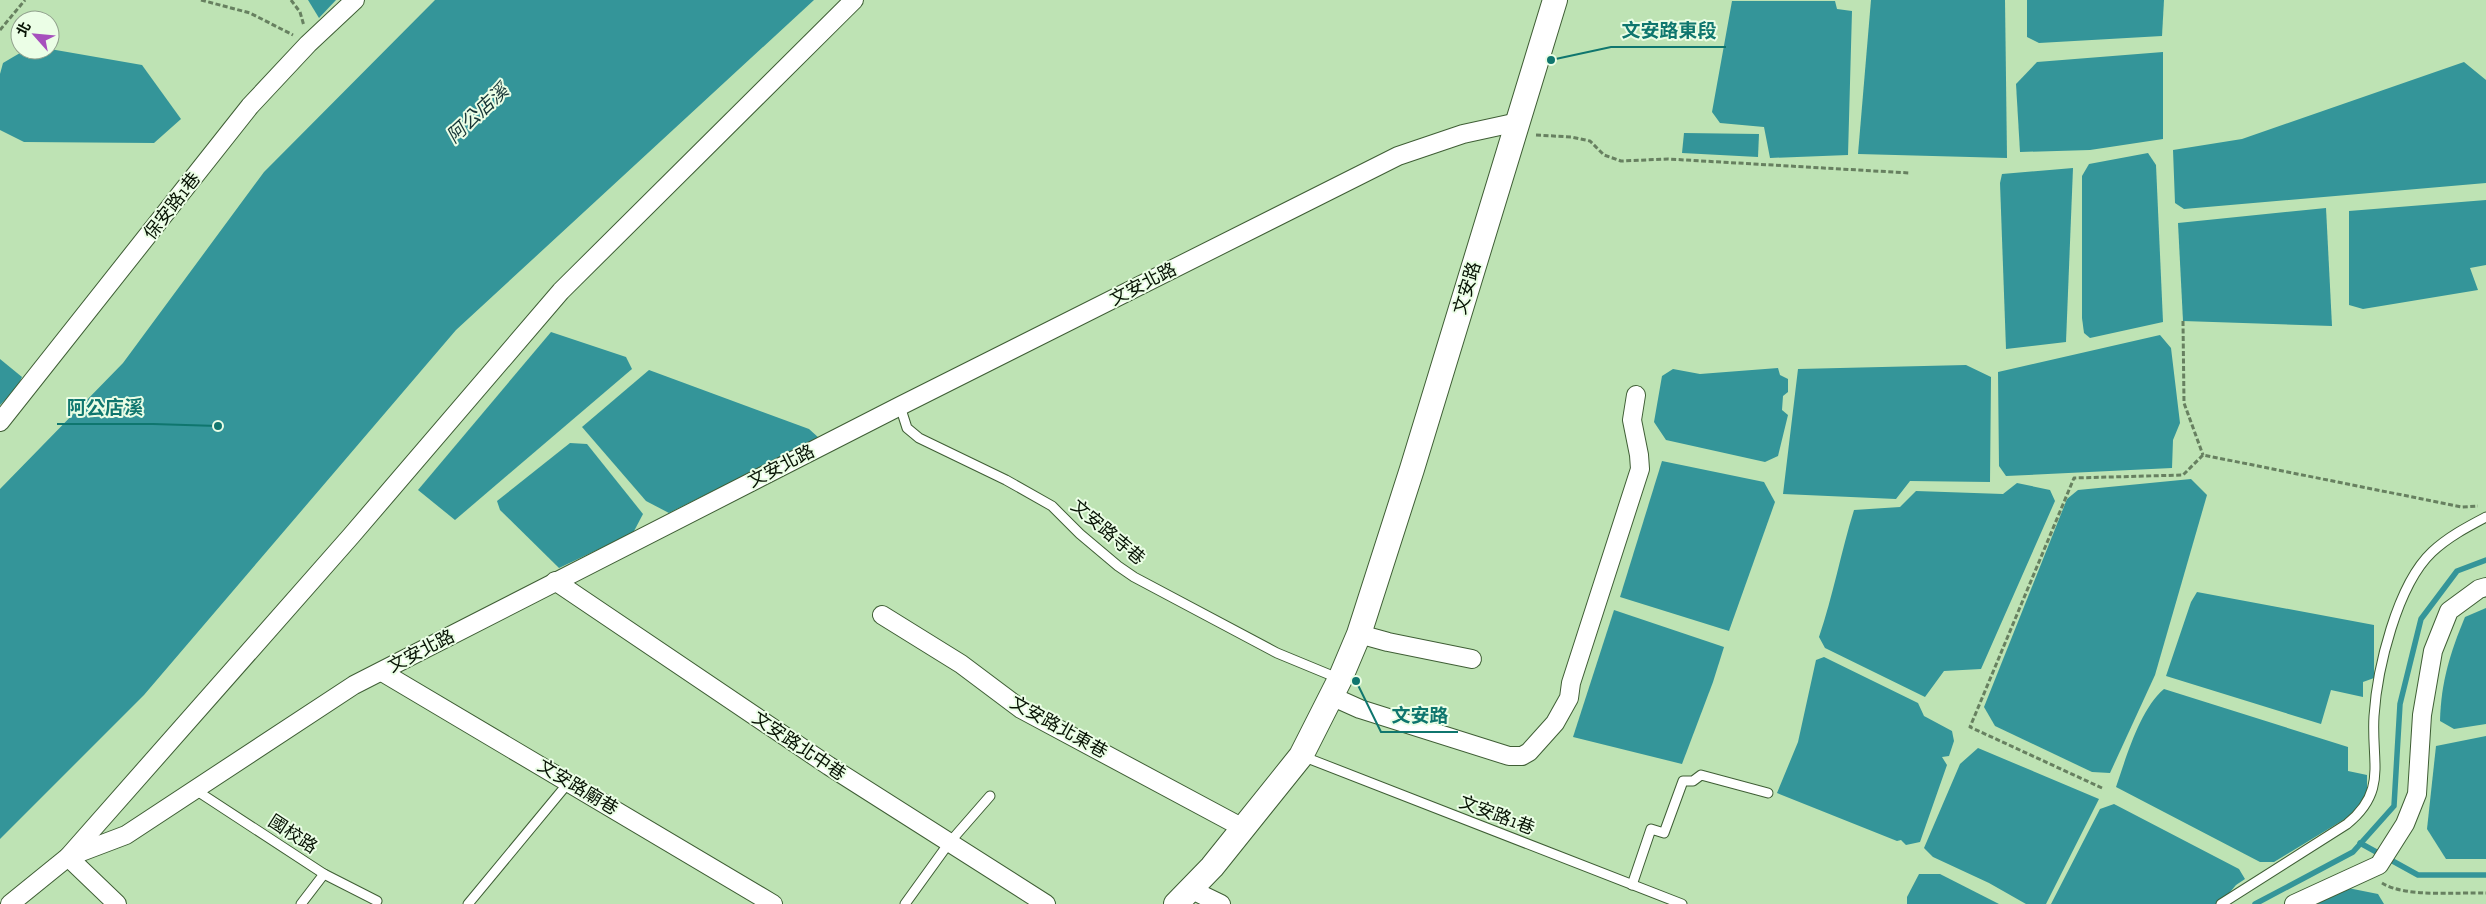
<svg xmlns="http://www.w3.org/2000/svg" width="2486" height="904" font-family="'Zilla Slab','Noto Sans TC',serif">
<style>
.water{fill:#349599}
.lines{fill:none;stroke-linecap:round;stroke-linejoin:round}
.stream{stroke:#349599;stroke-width:5.5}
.lane-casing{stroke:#3f5e35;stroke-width:11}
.street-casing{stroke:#3f5e35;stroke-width:20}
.secondary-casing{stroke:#3f5e35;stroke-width:26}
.path{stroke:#678060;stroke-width:3;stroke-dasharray:5 2.5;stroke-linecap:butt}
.lane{stroke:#fff;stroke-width:9}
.street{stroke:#fff;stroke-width:18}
.secondary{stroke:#fff;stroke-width:24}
.labels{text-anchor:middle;stroke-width:4;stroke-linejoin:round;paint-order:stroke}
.street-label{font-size:18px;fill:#071304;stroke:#ebfee6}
.water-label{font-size:19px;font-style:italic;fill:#173536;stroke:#ebfee6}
.leader{fill:none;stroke:#0f766e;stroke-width:2}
.callout-dot{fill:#0f766e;stroke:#ebfee6;stroke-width:2}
.callout-label{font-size:19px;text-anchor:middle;font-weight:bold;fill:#0f766e;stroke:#ebfee6;stroke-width:4;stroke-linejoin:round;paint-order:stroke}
</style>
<rect width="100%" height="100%" fill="#bee3b4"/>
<g class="water">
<polygon points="308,0 336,0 319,18"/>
<polygon points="435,0 814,0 456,330 144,695 0,839 0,489 123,363 264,172"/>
<polygon points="1871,0 2005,0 2007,158 1858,154"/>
<polygon points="2027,0 2164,0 2162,36 2039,43 2027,37"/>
<polygon points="1732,1 1835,1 1837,9 1852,11 1848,155 1770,158 1764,127 1720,123 1712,112"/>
<polygon points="50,49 142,65 181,119 154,143 24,142 0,130 0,74 3,63 25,50"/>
<polygon points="2163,52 2163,139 2090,150 2020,152 2016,84 2037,62"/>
<polygon points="2464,62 2486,80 2486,183 2184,209 2175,203 2173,150 2242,139"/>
<polygon points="1684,133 1759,134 1758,157 1682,153"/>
<polygon points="2148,153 2156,165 2163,322 2090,338 2084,333 2082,318 2082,176 2089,164"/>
<polygon points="2073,168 2066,342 2006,349 2000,183 2002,174"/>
<polygon points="2486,200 2486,265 2470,268 2478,290 2363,309 2349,305 2349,211"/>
<polygon points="2326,208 2332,326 2183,321 2178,223"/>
<polygon points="551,332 626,357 632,369 455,520 418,490"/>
<polygon points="2160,335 2171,348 2180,423 2173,440 2172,468 2006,476 1999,466 1998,372"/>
<polygon points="0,359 22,377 16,390 0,405"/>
<polygon points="1966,365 1991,377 1990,482 1910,481 1896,499 1783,494 1798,369"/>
<polygon points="1778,368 1780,375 1788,379 1788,392 1783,396 1782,410 1788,415 1778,456 1765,462 1666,440 1654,422 1662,376 1673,369 1700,374"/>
<polygon points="649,370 809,429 819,438 669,513 646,501 582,427"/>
<polygon points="570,443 587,444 643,514 633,533 559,568 500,510 497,501"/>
<polygon points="1662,461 1764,482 1775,502 1729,631 1620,597"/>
<polygon points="2191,479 2207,495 2155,675 2110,773 2092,772 1995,726 1984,707 2067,499 2078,490"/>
<path d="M2017 483 2050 490 2055 501 1981 669 1944 671 1925 697 1825 648 1819 637C1833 596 1841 552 1854 510L1900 507 1916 491 2003 494Z"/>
<polygon points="2197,592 2374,625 2374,678 2363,682 2363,697 2331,690 2321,724 2166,676 2191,602"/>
<path d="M2486 608V724L2454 729 2440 721C2441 682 2450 653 2465 617Z"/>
<polygon points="1614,610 1724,647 1713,682 1682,764 1573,737"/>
<polygon points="1824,657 1918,703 1924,716 1952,731 1954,741 1949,756 1942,757 1947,765 1920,842 1906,845 1901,840 1897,841 1777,793 1798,742 1816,660"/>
<path d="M2164 689 2348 747V771L2367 775V796L2358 811 2274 862H2260L2116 787C2126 758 2140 709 2164 689Z"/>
<polygon points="2486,736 2486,859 2446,859 2427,829 2436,746"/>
<polygon points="1978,748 2099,799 2046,904 2026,904 1989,883 1933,857 1924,848 1960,764"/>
<polygon points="2114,804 2239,869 2245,879 2236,885 2220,904 2051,904 2100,809"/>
<polygon points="1919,874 1940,874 1999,904 1907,904 1907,897"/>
<polygon points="2348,888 2378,894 2384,904 2301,904"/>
</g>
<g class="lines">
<g class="stream">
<polyline points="2360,843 2418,875 2486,875"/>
<polyline points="2255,904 2353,852 2394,806 2400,704 2421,619 2457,571 2486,560"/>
</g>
<g class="lane-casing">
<g id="lane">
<polyline points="900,406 907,428 919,438 1006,480 1052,506 1080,534 1118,566 1134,577 1277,653 1340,679"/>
<polyline points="1302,756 1682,904"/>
<polyline points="194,789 324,874 377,901"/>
<polyline points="1632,885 1651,829 1664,833 1683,781 1693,781 1701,775 1768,793"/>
<polyline points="301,904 324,874"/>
<polyline points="468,904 569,782"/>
<polyline points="905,904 949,843 990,796"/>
<path d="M2221 904 2347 824C2388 791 2371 762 2374 716 2377 669 2397 585 2432 552 2448 537 2467 527 2486 517"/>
</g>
</g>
<g class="street-casing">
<g id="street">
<polyline points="0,422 250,106 308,44 355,0"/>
<polyline points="555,581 829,766 1046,904"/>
<polyline points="882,615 961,664 1021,709 1243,828"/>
<polyline points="1359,634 1388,642 1472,659"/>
<polyline points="382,672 773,904"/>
<polyline points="1331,696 1360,709 1509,756 1522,756 1529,752 1555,723 1569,698 1571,683 1640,469 1639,455 1632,420 1636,395"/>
<polyline points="1190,889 1221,904"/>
<polyline points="10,904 68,857 351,536 561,291 854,0"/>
<polyline points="117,904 68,857 126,835 354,685 900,406 1398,156 1463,134 1518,122"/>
<polyline points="2294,904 2379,865 2405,824 2417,794 2422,715 2433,651 2449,611 2479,589 2486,587"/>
</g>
</g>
<g class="secondary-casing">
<polyline id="secondary" points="1176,904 1212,867 1301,756 1340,679 1359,634 1412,469 1555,0"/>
</g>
<g class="path">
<polyline points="201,0 250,13 293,35"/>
<polyline points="291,0 300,12 304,26"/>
<polyline points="0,30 25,0"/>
<polyline points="1536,135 1571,137 1590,141 1604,155 1621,161 1668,159 1910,173"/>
<polyline points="2183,321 2184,403 2203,455"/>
<polyline points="2102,788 1970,727 2074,478 2183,475 2203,455 2462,507 2478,506"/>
<path d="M2382 883C2406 898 2458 892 2486 893"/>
</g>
<use href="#lane" class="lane"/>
<use href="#street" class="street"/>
<use href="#secondary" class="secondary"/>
</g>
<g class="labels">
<g class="street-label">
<text transform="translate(172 206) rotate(-52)" y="6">保安路1巷</text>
<text transform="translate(1143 284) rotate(-27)" y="6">文安北路</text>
<text transform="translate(1467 288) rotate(-73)" y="6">文安路</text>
<text transform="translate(781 466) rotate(-27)" y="6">文安北路</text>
<text transform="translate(1108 532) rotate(40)" y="6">文安路寺巷</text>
<text transform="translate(421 651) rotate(-27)" y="6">文安北路</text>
<text transform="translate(1059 727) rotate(29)" y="6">文安路北東巷</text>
<text transform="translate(799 746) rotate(34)" y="6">文安路北中巷</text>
<text transform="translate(578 787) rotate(31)" y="6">文安路廟巷</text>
<text transform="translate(1497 815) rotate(21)" y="6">文安路1巷</text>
<text transform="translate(293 834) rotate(33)" y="6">國校路</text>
</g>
<g class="water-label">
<text transform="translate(477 113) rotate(-43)" y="7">阿公店溪</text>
</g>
</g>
<path class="leader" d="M1551 60L1611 47H1726M218 426L153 424H57M1356 681L1381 732H1458"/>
<g class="callout-dot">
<circle cx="1551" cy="60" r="5"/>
<circle cx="218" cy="426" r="5"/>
<circle cx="1356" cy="681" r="5"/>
</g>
<g class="callout-label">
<text x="1669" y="37">文安路東段</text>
<text x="105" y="414">阿公店溪</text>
<text x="1420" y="722">文安路</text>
</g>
<g transform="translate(35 35) rotate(297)"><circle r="24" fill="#ebfee6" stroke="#90a08c"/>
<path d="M0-4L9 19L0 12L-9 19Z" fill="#a650bd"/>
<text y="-8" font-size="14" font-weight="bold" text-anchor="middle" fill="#071304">北</text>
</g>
</svg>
